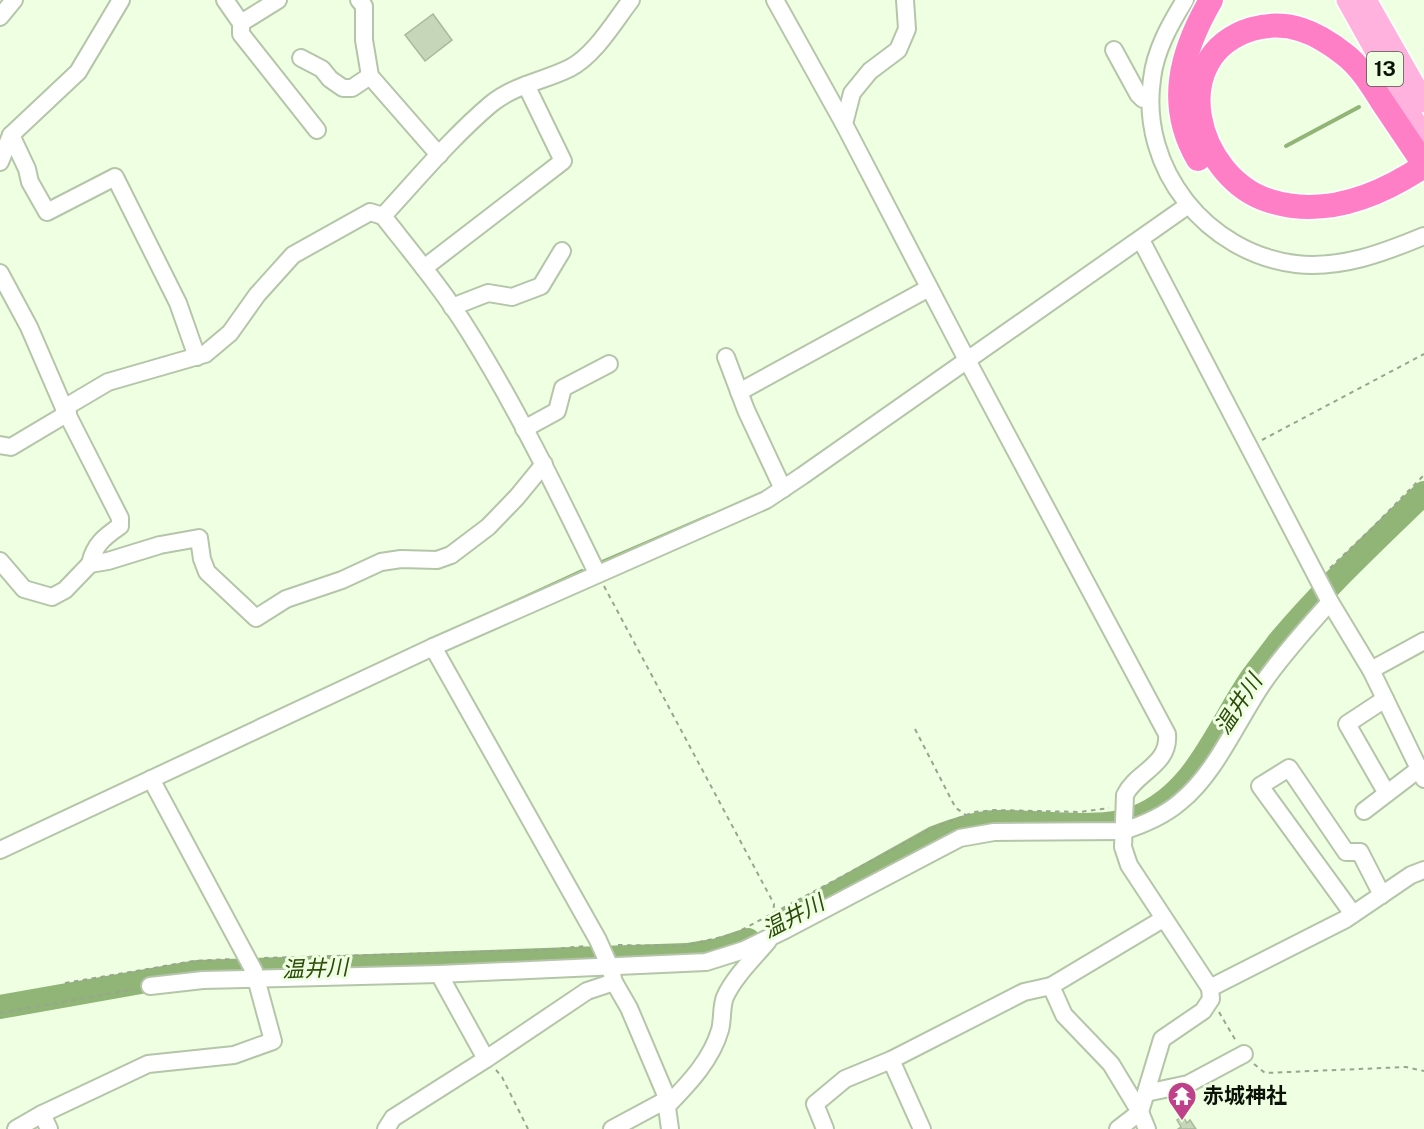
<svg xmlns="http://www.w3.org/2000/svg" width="1424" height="1129" font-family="'Public Sans','Noto Sans JP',sans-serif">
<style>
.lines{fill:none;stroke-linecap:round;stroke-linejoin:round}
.stream{stroke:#91b477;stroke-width:4}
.river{stroke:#91b477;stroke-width:24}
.building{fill:#c5d6b9;stroke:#a9b99e;stroke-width:1.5}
.minor-casing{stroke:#b5c5a9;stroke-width:20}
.major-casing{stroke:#fff;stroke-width:24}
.highway-casing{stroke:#fff;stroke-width:27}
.path{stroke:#98a58f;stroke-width:2;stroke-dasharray:4.5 4.5;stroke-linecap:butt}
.minor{stroke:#fff;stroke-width:16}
.major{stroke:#ffb2dd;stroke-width:21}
.highway{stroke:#ff7fc6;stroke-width:24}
.labels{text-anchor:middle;stroke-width:6;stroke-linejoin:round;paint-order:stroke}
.shield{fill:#eeffe2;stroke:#50594a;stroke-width:1.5}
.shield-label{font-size:20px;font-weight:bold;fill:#0d1209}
.poi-label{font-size:21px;font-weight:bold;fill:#0d1209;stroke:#eeffe2;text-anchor:start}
.water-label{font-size:22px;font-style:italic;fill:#2b4b07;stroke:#eeffe2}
</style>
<rect width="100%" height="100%" fill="#eeffe2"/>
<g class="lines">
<g class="stream">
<polyline points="1286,146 1359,107"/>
<polyline points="602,562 709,516"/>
<polyline points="504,607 582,571"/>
</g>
<g class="river">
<path d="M782 923 934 838C954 830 975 823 996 822 1037 821 1100 832 1137 817 1197 793 1218 726 1253 676 1261 665 1270 654 1278 643 1323 589 1374 542 1424 493"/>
<polyline points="0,1007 197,972 687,955 718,950 748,940"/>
</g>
</g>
<g class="building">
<polygon points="433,14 452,40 425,61 405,35"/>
<polygon points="1183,1116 1187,1123 1190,1120 1196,1129 1178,1129 1181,1127 1177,1120"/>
</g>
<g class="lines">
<g class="minor-casing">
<g id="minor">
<polyline points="225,0 241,23 241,34 317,130"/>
<polyline points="359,0 364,6 364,40 370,76 439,155"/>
<polyline points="775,0 844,124"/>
<path d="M905 0 907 29 898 50 870 71 852 93 844 124 967 360 1167 734C1170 765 1136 772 1125 795L1123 847 1129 865 1210 988"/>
<path d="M1185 0C1170 24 1155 51 1152 79 1139 169 1207 253 1296 264 1341 269 1383 253 1424 236"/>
<polyline points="0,17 14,0"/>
<polyline points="241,23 278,0"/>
<polyline points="1114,50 1138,94 1143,99 1150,99"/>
<polyline points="301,58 322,69 330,79 343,88 352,88 370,76"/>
<polyline points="11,135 27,169 30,182 47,212 115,177 178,303 197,357"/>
<polyline points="0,162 11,135 78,72 121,0"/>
<polyline points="1141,240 1330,602 1371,670 1424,779"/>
<polyline points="424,268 563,161 526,85"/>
<path d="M0 273 29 327 64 408 120 518V526C104 537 94 545 90 564"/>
<polyline points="452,307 488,293 512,297 541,286 562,251"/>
<polyline points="726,357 746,410 783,489"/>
<polyline points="739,392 929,288"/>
<polyline points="64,408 108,382 205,354 230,333 257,295 293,255 370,212 383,216"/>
<polyline points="524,429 557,411 563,388 609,364"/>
<polyline points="0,445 11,447 68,413"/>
<polyline points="0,561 24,589 52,597 65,590 90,564 108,561 160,545 199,538 202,559 207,572 256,618 286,599 342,580 381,562 401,559 437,560 451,555 488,527 517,497 544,464"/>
<path d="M597 573C557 491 517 408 468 330 443 290 412 253 383 216 418 178 452 137 491 104 514 85 544 81 570 68 595 55 614 22 631 0"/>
<polyline points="433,647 598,940 610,967 614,982 629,1008 665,1093 670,1129"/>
<polyline points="1371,670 1424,641"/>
<polyline points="1385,699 1347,724 1386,792"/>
<polyline points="1364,811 1419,769"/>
<polyline points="0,850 433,647 766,500 802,476 1187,206"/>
<polyline points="1353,914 1260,786 1289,768 1346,852 1360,852 1382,895"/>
<polyline points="439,974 486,1059"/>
<path d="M150 986 203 980 439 974 706 962 744 950 787 929 960 838 994 832 1123 831C1142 825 1165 815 1180 802 1216 773 1237 721 1263 683 1283 654 1307 628 1330 602"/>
<polyline points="1051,986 1064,1015 1111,1064 1140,1112 1147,1129"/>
<polyline points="891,1060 922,1129"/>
<polyline points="1146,1093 1188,1084 1244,1054"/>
<path d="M667 1106C688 1084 711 1061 720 1030 723 1019 721 1007 725 997 734 977 753 959 768 941"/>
<polyline points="42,1114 49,1129"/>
<polyline points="16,1129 42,1114 148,1064 234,1055 273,1041 254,971 151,779"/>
<polyline points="386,1129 393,1118 486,1059 587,991 614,982"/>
<polyline points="612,1129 666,1100"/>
<polyline points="825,1129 815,1104 845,1079 891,1060 1024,992 1051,986 1163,919"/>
<polyline points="1118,1129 1140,1112 1162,1039 1203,1011 1211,999 1210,988 1346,919 1411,875 1424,870"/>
</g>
</g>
<g class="major-casing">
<g id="major">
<polyline points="1347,0 1424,138"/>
<polyline points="1366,0 1424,102"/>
</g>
</g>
<g class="highway-casing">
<g id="highway">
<path d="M1198 159C1166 104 1181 52 1211 0"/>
<path d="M1424 164C1410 143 1395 121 1381 100 1371 84 1359 65 1344 54 1316 32 1288 19 1252 29 1164 56 1195 178 1270 201 1324 218 1379 196 1424 166"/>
</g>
</g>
<g class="path">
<polyline points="1262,440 1424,354"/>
<polyline points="1330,568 1373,527 1424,475"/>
<polyline points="604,586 774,904 773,915"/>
<polyline points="915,729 952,801 956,808 966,815"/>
<polyline points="618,945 682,946 734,934 933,828 974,812 995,810 1080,812 1109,808"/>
<polyline points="264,958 546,950 585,946"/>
<polyline points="65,983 194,961 232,959"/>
<polyline points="1219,1012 1236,1041"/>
<polyline points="0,1013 135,989"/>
<polyline points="1254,1064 1265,1073 1406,1067 1424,1071"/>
<polyline points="496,1070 502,1077 528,1129"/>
</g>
<use href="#minor" class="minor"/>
<use href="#major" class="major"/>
<use href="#highway" class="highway"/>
</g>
<defs>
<g id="temple-pin" transform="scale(1.5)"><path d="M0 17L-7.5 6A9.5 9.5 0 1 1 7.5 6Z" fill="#bf408b" stroke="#eeffe2"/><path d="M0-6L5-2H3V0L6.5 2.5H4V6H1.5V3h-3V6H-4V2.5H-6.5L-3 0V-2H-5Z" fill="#fff"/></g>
</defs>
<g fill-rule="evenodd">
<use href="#temple-pin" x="1182" y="1096"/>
</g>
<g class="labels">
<rect class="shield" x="1367" y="52" width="36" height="34" rx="4.5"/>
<g class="shield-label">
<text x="1385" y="76">13</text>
</g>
<g class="poi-label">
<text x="1203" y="1103">赤城神社</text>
</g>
<g class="water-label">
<text transform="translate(1238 704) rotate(-57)" y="8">温井川</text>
<text transform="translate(793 916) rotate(-28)" y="8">温井川</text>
<text transform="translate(315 968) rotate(-2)" y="8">温井川</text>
</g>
</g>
</svg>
